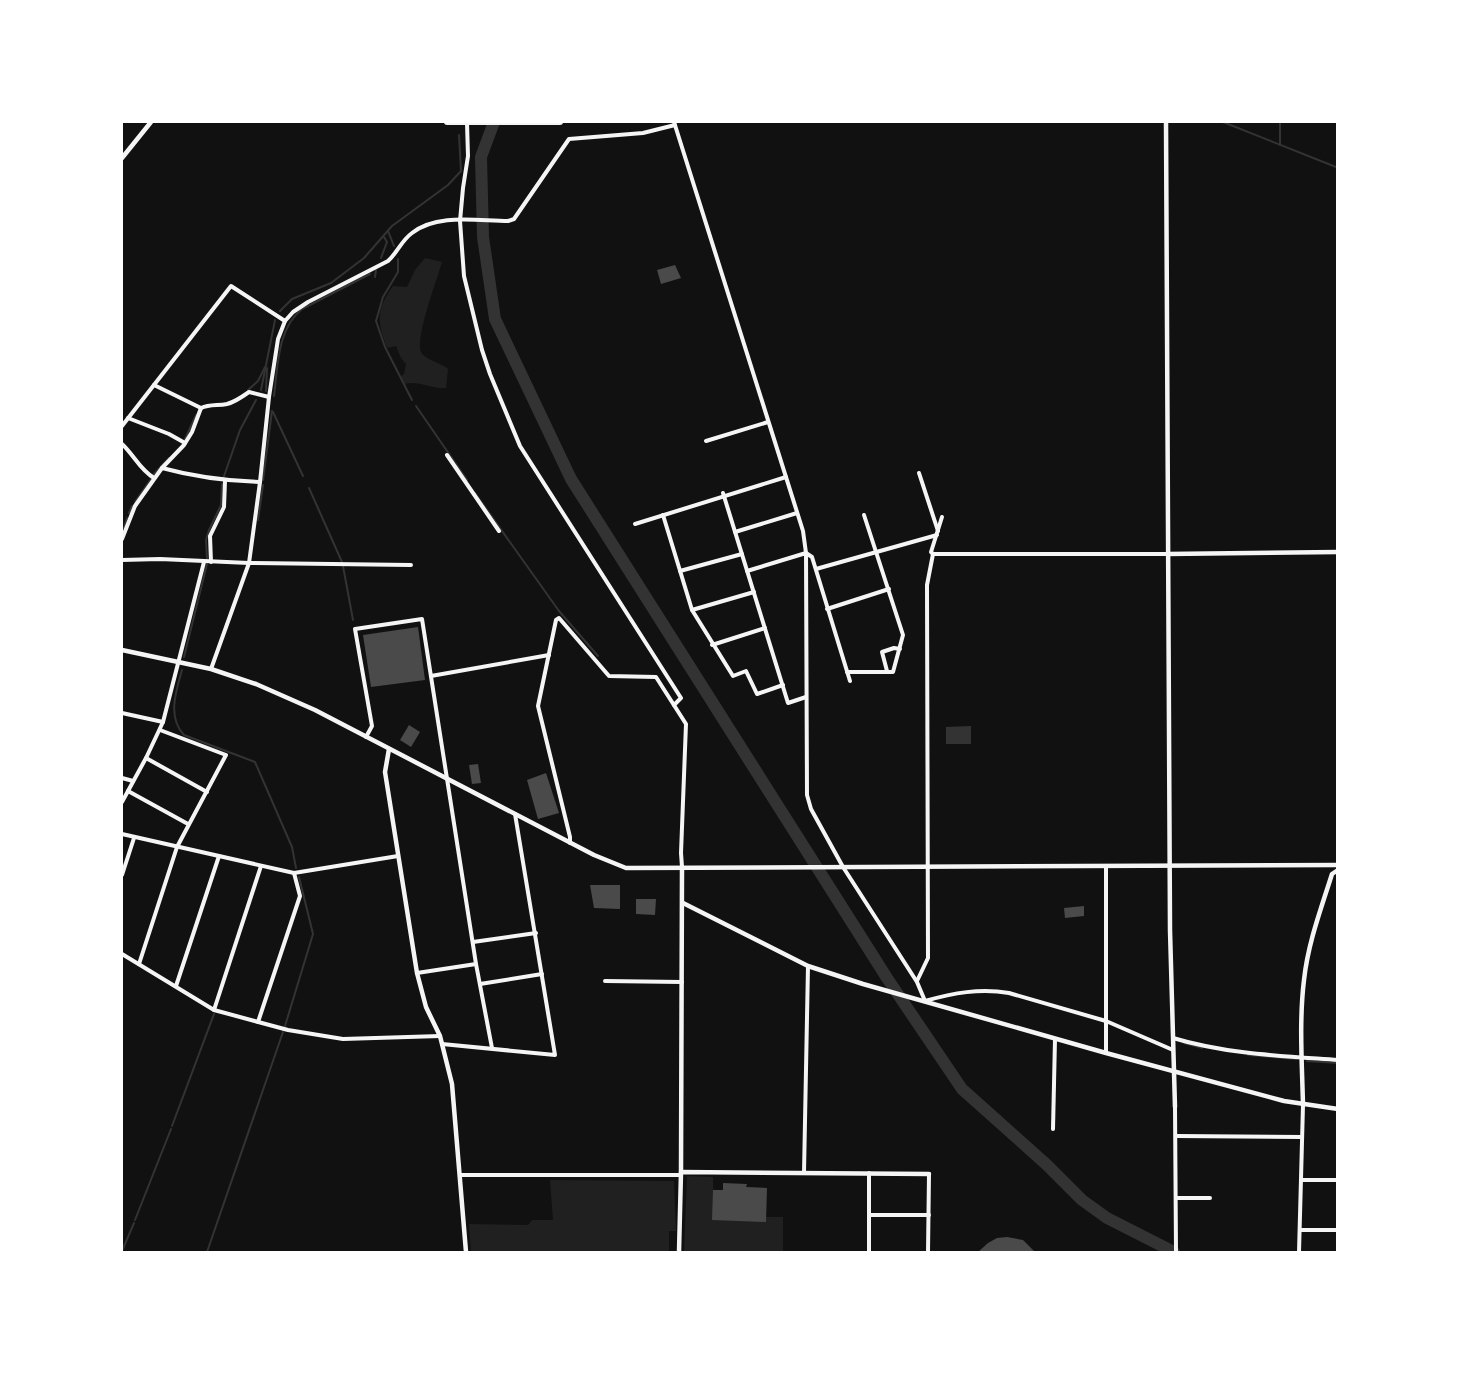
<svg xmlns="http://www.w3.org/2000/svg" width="1459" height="1374" font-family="Roboto,sans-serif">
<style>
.green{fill:#202020}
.water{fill:#333}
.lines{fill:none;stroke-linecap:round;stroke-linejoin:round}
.stream{stroke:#333;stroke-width:2}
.river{stroke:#333;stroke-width:12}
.building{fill:#4a4a4a}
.minor{stroke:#f5f5f5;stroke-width:4}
.tertiary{stroke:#f5f5f5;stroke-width:4.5}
.trunk{stroke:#f5f5f5;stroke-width:6}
</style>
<rect width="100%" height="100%" fill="#111"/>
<g class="green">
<path d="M425 258 442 262C437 280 415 337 421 352 425 360 440 362 448 369L446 388C430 389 418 380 404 384L401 376 404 374 406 364 401 358 396 346 387 348C377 321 376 310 393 286L407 287 415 270Z"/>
<polygon points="687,1176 713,1177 714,1217 783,1217 783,1252 684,1252"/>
<polygon points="550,1180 674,1181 676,1231 669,1231 669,1252 471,1252 469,1224 528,1225 532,1220 553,1220"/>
</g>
<polygon class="water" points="971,726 971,744 946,744 946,727"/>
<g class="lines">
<g class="stream">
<polyline points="1223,122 1336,167"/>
<polyline points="1280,122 1280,145"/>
<polyline points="388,231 394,246"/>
<polyline points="381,258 387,242 384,237"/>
<polyline points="398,259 398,272 383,297 376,321 385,347 412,400"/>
<polyline points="375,277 376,270"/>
<polyline points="280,311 292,299 331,283 364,258 392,226 448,185 461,171 459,135"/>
<polyline points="248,390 258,381 265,367"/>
<polyline points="261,390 275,320"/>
<polyline points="266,391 267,368"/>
<path d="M274 396C278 366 277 329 302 309L370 274"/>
<polyline points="416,406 467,480"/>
<polyline points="273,412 303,476"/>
<polyline points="185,439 196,415"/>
<polyline points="153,475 169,458"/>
<polyline points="223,479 240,430 256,400"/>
<polyline points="263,480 272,411"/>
<polyline points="309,488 342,562"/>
<polyline points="475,493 559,611 598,656"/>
<polyline points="135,502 151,479"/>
<polyline points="129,513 132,506"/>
<polyline points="258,520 263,485"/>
<polyline points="124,528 127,518"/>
<polyline points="207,559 206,540 209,530 221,505 222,484"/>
<polyline points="343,566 353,620"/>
<polyline points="184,657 207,564"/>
<path d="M182 670C176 691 167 717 184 735L255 762 292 847 296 868"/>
<polyline points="285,1026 313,934 299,877"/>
<polyline points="1184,1043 1202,1048"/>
<polyline points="1248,1055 1296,1059"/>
<polyline points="1307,1061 1338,1063"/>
<polyline points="172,1126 214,1014"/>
<polyline points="135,1220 171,1129"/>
<polyline points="122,1251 134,1223"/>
<polyline points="207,1252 283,1032"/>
</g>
<polyline class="river" points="494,122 481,157 483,237 495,319 571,479 887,978 962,1089 1047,1165 1082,1200 1107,1218 1174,1252"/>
</g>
<g class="building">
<polygon points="675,265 681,278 661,284 657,270"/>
<polygon points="418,627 425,680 371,687 363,635"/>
<polygon points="409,725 420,732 411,747 400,740"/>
<polygon points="478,764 481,783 472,784 469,765"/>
<polygon points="546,773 559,813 538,819 527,780"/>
<polygon points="590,885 620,885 620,909 594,908"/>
<polygon points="636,899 656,899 655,915 636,914"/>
<polygon points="1084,906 1084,916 1065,918 1064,908"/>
<polygon points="723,1183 747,1184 746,1187 767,1188 766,1222 712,1220 713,1190 723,1190"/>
<polygon points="1007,1237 1023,1240 1035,1252 978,1252 988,1243 997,1238"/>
</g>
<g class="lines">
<g class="minor">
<path d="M674 122 803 531 806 553 807 795 811 809 843 867 917 982 925 1001C953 993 980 988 1009 993L1106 1021 1173 1050"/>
<polyline points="467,123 468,156 463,188 460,221 464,276 482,350 490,374 520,446 681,698 674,705"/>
<polyline points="154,385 201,408"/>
<polyline points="128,418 169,434 185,443"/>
<polyline points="122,426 231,286 285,321"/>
<polyline points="706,441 768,422"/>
<path d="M122 444C134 455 140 470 154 478"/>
<polyline points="447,455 499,531"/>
<path d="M162 468C195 477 226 481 260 482"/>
<polyline points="919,473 938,531"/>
<polyline points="723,493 788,703 806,697"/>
<polyline points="663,515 692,610 733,676 746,671 757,694 783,685"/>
<polyline points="635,524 786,477"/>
<polyline points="735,532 797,513"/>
<path d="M122 539 135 506 162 468 184 445 192 432 201 408C210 404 218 406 227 404 235 402 242 397 249 392L269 397"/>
<polyline points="933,554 931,552 942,517"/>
<polyline points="122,560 160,559 249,563 411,565"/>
<polyline points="211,562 210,536 224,507 225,481"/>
<polyline points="816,569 937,535"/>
<polyline points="680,571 742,554"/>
<polyline points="747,571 806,553 812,557 850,681"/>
<polyline points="827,609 889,589"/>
<polyline points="692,610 754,592"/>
<polyline points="712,645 765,628"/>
<path d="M211 669 249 563 260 482 269 397 278 339 285 321 293 312 308 302 388 261C398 252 401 241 412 233 437 213 478 221 508 221L514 219 569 139 643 133 675 125"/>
<polyline points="887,671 882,652 894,648 900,649"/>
<polyline points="847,672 893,672 903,635 864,515"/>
<polyline points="431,676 549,655"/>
<polyline points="122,713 163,722"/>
<polyline points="366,737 372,726 355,629 422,619 476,964 492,1048"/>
<polyline points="146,758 207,792"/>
<polyline points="122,778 133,781"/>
<polyline points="128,791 188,824"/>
<polyline points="122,802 146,758 163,722 204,562"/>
<polyline points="122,834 294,873 398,856"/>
<polyline points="570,843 570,837 538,706 556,620 559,618 609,676 656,677 686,724 681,853 682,867"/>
<polyline points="1106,867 1106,1053"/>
<polyline points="122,875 134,838"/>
<polyline points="473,942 536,933"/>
<polyline points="122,954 214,1010 288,1030 343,1039 440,1036"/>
<polyline points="139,964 177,847 226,755 160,730"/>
<polyline points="417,973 476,964"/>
<polyline points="605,981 682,982"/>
<polyline points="917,981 928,958 927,585 933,554 1167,554"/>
<polyline points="480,984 542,974"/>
<polyline points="176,986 219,856"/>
<polyline points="214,1010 261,866"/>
<polyline points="258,1022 300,896 294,873"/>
<path d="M1173 1038C1226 1054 1282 1056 1338 1060"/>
<polyline points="442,1044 555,1055 515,814"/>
<polyline points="1175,1107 1176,1252"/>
<polyline points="1053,1129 1055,1039"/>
<polyline points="1176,1136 1302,1137"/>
<polyline points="804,1173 808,966"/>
<polyline points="460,1175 681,1175"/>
<polyline points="1301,1180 1338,1180"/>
<polyline points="1177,1198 1210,1198"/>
<polyline points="869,1215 929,1215"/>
<polyline points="1300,1230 1338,1230"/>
<polyline points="869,1252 869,1173"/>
<polyline points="928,1252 929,1174"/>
<polyline points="1299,1252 1303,1105"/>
</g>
<g class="tertiary">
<polyline points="1166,122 1170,930 1175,1107"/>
<polyline points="122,158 151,122"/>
<polyline points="1167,554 1338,552"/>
<polyline points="122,650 211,669 256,684 315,710 594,855 626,868 1338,865"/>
<polyline points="389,749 385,772 417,973 426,1007 440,1036 452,1084 466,1252"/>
<polyline points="683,903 808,966 863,984 1106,1053 1284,1101 1338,1109"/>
<path d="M1303 1105C1302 1063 1299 1021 1304 980 1308 943 1321 909 1332 874L1338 870"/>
<polyline points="681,1172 682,867"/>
<polyline points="679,1252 681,1172 929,1174"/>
</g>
<polyline class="trunk" points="447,122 560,122"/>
</g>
<rect width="1459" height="1374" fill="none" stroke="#ffffff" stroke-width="246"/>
</svg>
